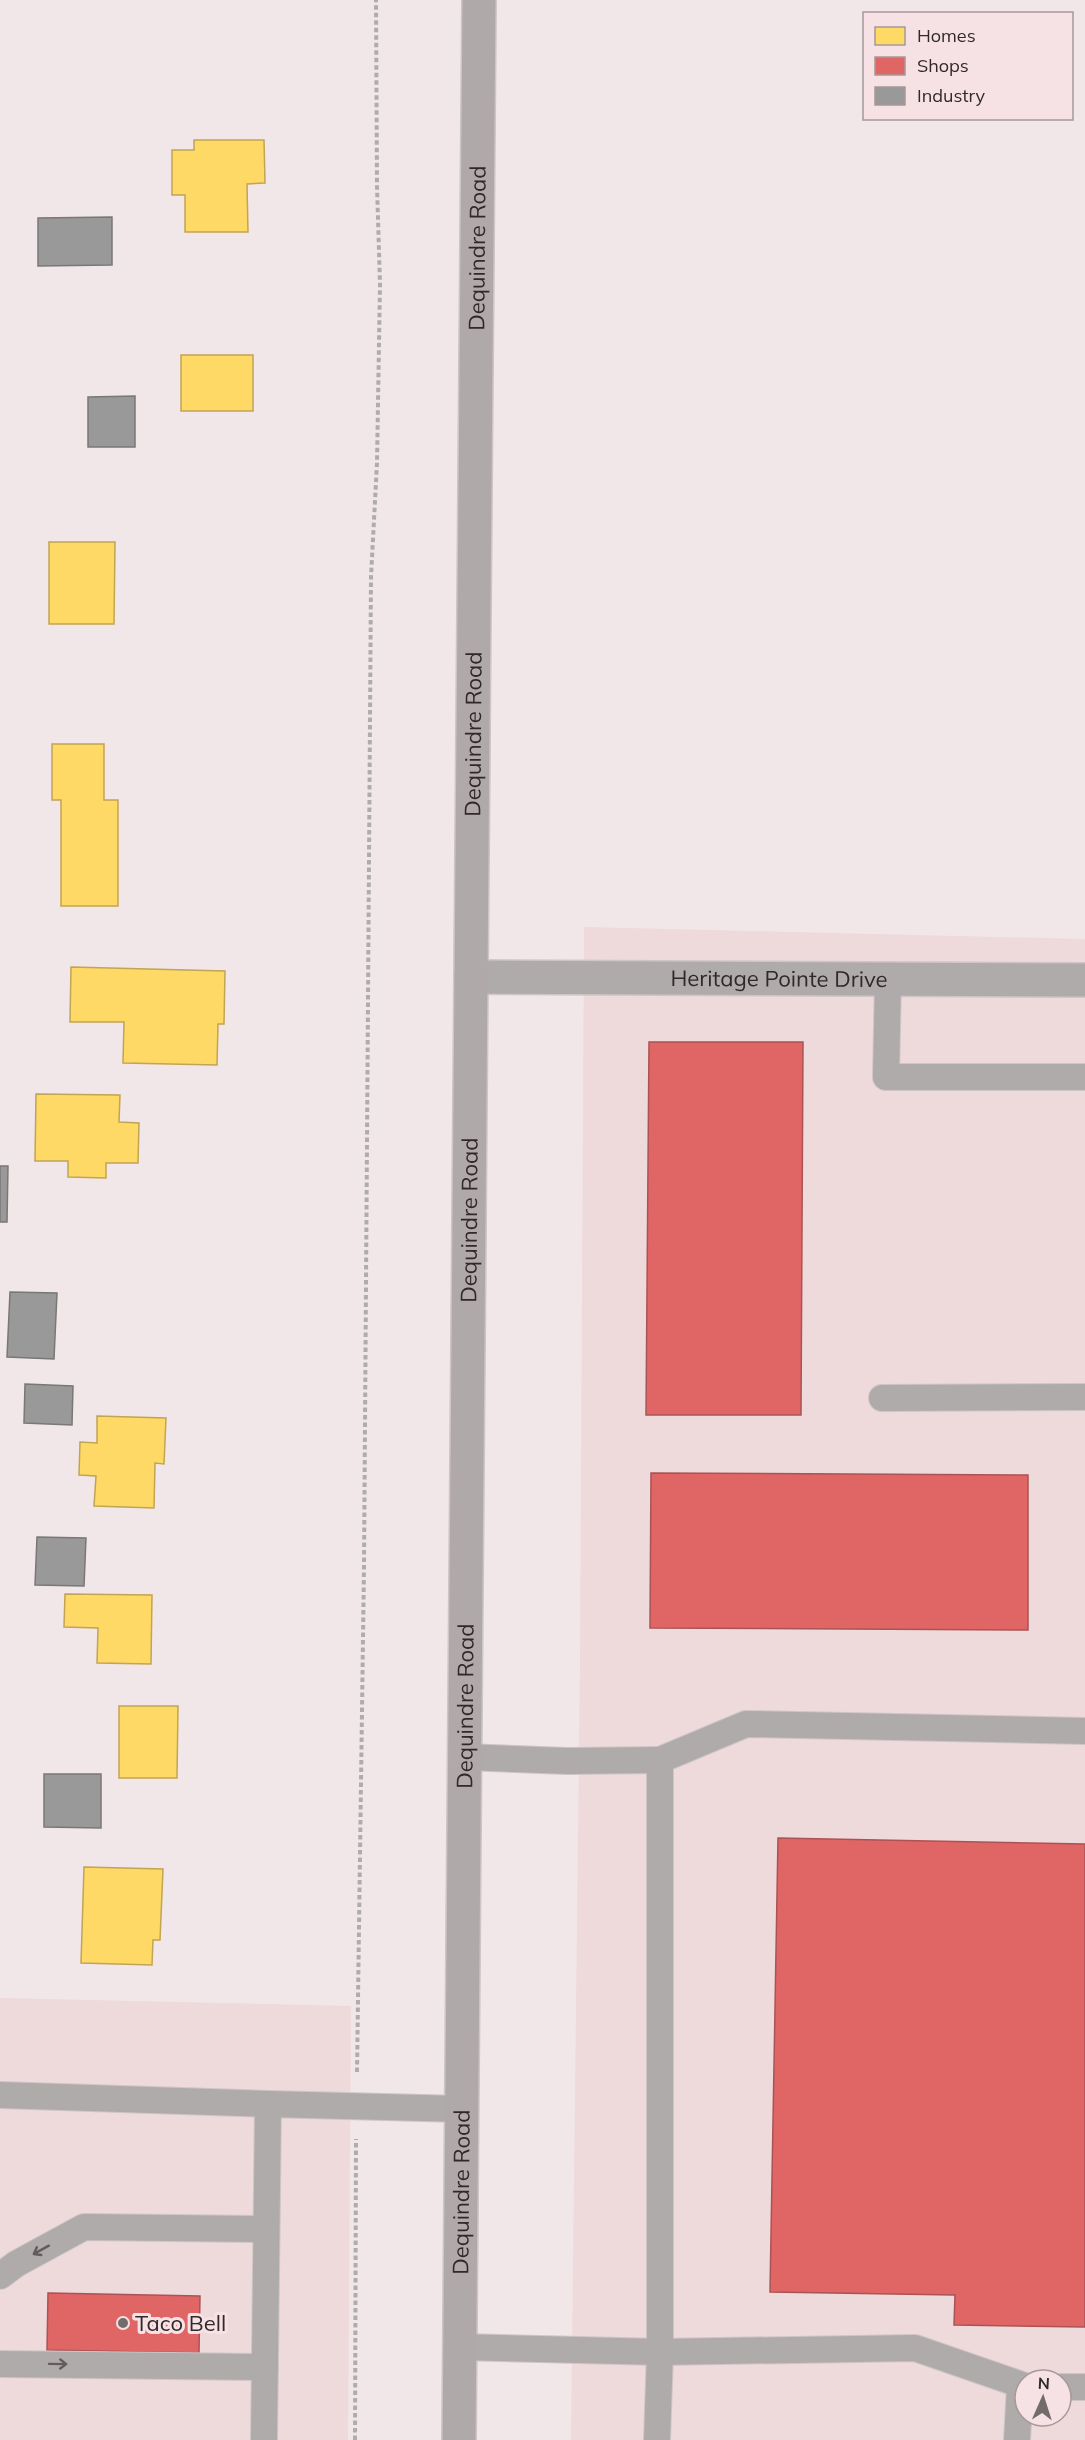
<svg xmlns="http://www.w3.org/2000/svg" width="1085" height="2440" font-family="Mulish,sans-serif">
<style>
.built{fill:#eed9db;fill-rule:evenodd}
.homes{fill:#ffd966;stroke:#c1a454;stroke-width:1.5}
.shops{fill:#e06666;stroke:#ab5354;stroke-width:1.5}
.industry{fill:#999;stroke:#7a7777;stroke-width:1.5}
.lines{fill:none;stroke-linecap:round;stroke-linejoin:round}
.lane-casing{stroke:#cec5c6;stroke-width:28}
.street-casing{stroke:#cec5c6;stroke-width:36}
.secondary-casing{stroke:#cec5c6;stroke-width:36}
.path{stroke:#b1acac;stroke-width:4;stroke-dasharray:4.5 3;stroke-linecap:butt}
.lane{stroke:#afabab;stroke-width:26}
.street{stroke:#afabab;stroke-width:33}
.secondary{stroke:#b0a9aa;stroke-width:33}
.oneway{stroke:#635c5d}
.poi-dot{fill:#746b6c;stroke:#f6e2e4;stroke-width:2}
.labels{text-anchor:middle;stroke-width:6;stroke-linejoin:round;paint-order:stroke}
.street-label{font-size:22px;fill:#302829;stroke:#f6e2e4}
.poi-label{font-size:22px;fill:#302829;stroke:#f6e2e4;text-anchor:start}
</style>
<rect width="100%" height="100%" fill="#f2e7e8"/>
<g class="built">
<path d="M584 927 1085 939V2440H571L580 1665ZM1025 2380H1061V2416H1025Z"/>
<polygon points="0,1998 351,2006 348,2440 0,2440"/>
</g>
<g class="homes">
<polygon points="194,140 264,140 265,183 247,184 248,232 185,232 185,195 172,195 172,150 194,150"/>
<rect x="181" y="355" width="72" height="56"/>
<polygon points="49,542 115,542 114,624 49,624"/>
<polygon points="52,744 104,744 104,800 118,800 118,906 61,906 61,800 52,800"/>
<polygon points="71,967 225,971 224,1024 218,1024 217,1065 123,1063 124,1022 70,1022"/>
<polygon points="36,1094 120,1095 119,1122 139,1123 138,1163 106,1163 106,1178 68,1177 68,1161 35,1161"/>
<polygon points="97,1416 166,1418 164,1464 155,1463 154,1508 94,1506 96,1476 79,1475 80,1442 97,1443"/>
<polygon points="65,1594 152,1595 151,1664 97,1663 98,1628 64,1627"/>
<polygon points="119,1706 178,1706 177,1778 119,1778"/>
<polygon points="84,1867 163,1869 160,1940 153,1940 152,1965 81,1963"/>
</g>
<g class="shops">
<polygon points="649,1042 803,1042 801,1415 646,1415"/>
<polygon points="651,1473 1028,1475 1028,1630 650,1628"/>
<polygon points="778,1838 1085,1844 1085,2327 954,2325 955,2295 770,2292"/>
<polygon points="48,2293 200,2296 199,2353 47,2350"/>
</g>
<g class="industry">
<polygon points="112,217 112,265 38,266 38,218"/>
<polygon points="135,396 135,447 88,447 88,397"/>
<polygon points="0,1166 8,1166 7,1222 0,1222"/>
<polygon points="10,1292 57,1293 54,1359 7,1357"/>
<polygon points="25,1384 73,1386 72,1425 24,1423"/>
<polygon points="37,1537 86,1538 84,1586 35,1585"/>
<polygon points="44,1774 101,1774 101,1828 44,1827"/>
</g>
<g class="lines">
<g class="lane-casing">
<g id="lane">
<polyline points="888,979 886,1077 1085,1077"/>
<polyline points="882,1398 1085,1397"/>
<polyline points="465,1757 567,1761 660,1760 660,2352 657,2440"/>
<polyline points="660,1760 746,1724 1085,1731"/>
<polyline points="0,2095 268,2104"/>
<polyline points="0,2276 16,2264 84,2227 266,2229"/>
<polyline points="460,2347 660,2352 915,2348 1025,2386"/>
<polyline points="0,2364 265,2367"/>
<polyline points="1061,2387 1085,2387"/>
<polyline points="264,2440 268,2104 462,2109"/>
<polyline points="1017,2440 1020,2386"/>
</g>
</g>
<g class="street-casing">
<g id="street">
<path id="s1" d="M471 977 1085 980"/>
</g>
</g>
<g class="secondary-casing">
<g id="secondary">
<path id="s2" d="M459 2440 479 0"/>
</g>
</g>
<g class="path">
<polyline points="357,2072 364,1566 371,577 377,463 380,284 377,186 376,0"/>
<polyline points="355,2440 356,2139"/>
</g>
<use href="#lane" class="lane"/>
<use href="#street" class="street"/>
<use href="#secondary" class="secondary"/>
</g>
<defs><path id="oneway-shaft" d="M-6 0H5M1.5-3L5.5 0L1.5 3" fill="none" stroke-width="1.6" stroke-linecap="round" stroke-linejoin="round" transform="scale(1.5)"/></defs>
<g class="oneway">
<use href="#oneway-shaft" transform="translate(41 2250) rotate(151)"/>
<use href="#oneway-shaft" transform="translate(58 2364) rotate(1)"/>
</g>
<circle class="poi-dot" cx="123" cy="2323" r="6"/>
<g class="labels">
<g class="street-label">
<text dy="8" stroke="none"><textPath href="#s2" startOffset="2192">Dequindre Road</textPath></text>
<text dy="8" stroke="none"><textPath href="#s2" startOffset="1706">Dequindre Road</textPath></text>
<text dy="8" stroke="none"><textPath href="#s1" startOffset="308">Heritage Pointe Drive</textPath></text>
<text dy="8" stroke="none"><textPath href="#s2" startOffset="1220">Dequindre Road</textPath></text>
<text dy="8" stroke="none"><textPath href="#s2" startOffset="734">Dequindre Road</textPath></text>
<text dy="8" stroke="none"><textPath href="#s2" startOffset="248">Dequindre Road</textPath></text>
</g>
<g class="poi-label">
<text x="135" y="2331">Taco Bell</text>
</g>
</g>
<rect x="863" y="12" width="210" height="108" fill="#f6e2e4" stroke="#a79899" stroke-width="1.5"/>
<rect x="875" y="27" width="30" height="18" fill="#ffd966" stroke="#a79899" stroke-width="1.5"/>
<text x="917" y="42" font-size="18" fill="#302829">Homes</text>
<rect x="875" y="57" width="30" height="18" fill="#e06666" stroke="#a79899" stroke-width="1.5"/>
<text x="917" y="72" font-size="18" fill="#302829">Shops</text>
<rect x="875" y="87" width="30" height="18" fill="#999999" stroke="#a79899" stroke-width="1.5"/>
<text x="917" y="102" font-size="18" fill="#302829">Industry</text>
<g transform="translate(1043 2398) rotate(3)"><circle r="28" fill="#f6e2e4" stroke="#a79899" stroke-width="1.5"/>
<path d="M0-4.5L10 22L0 15L-10 22Z" fill="#746b6c"/>
<text y="-9" font-size="16" font-weight="bold" text-anchor="middle" fill="#302829">N</text>
</g>
</svg>
